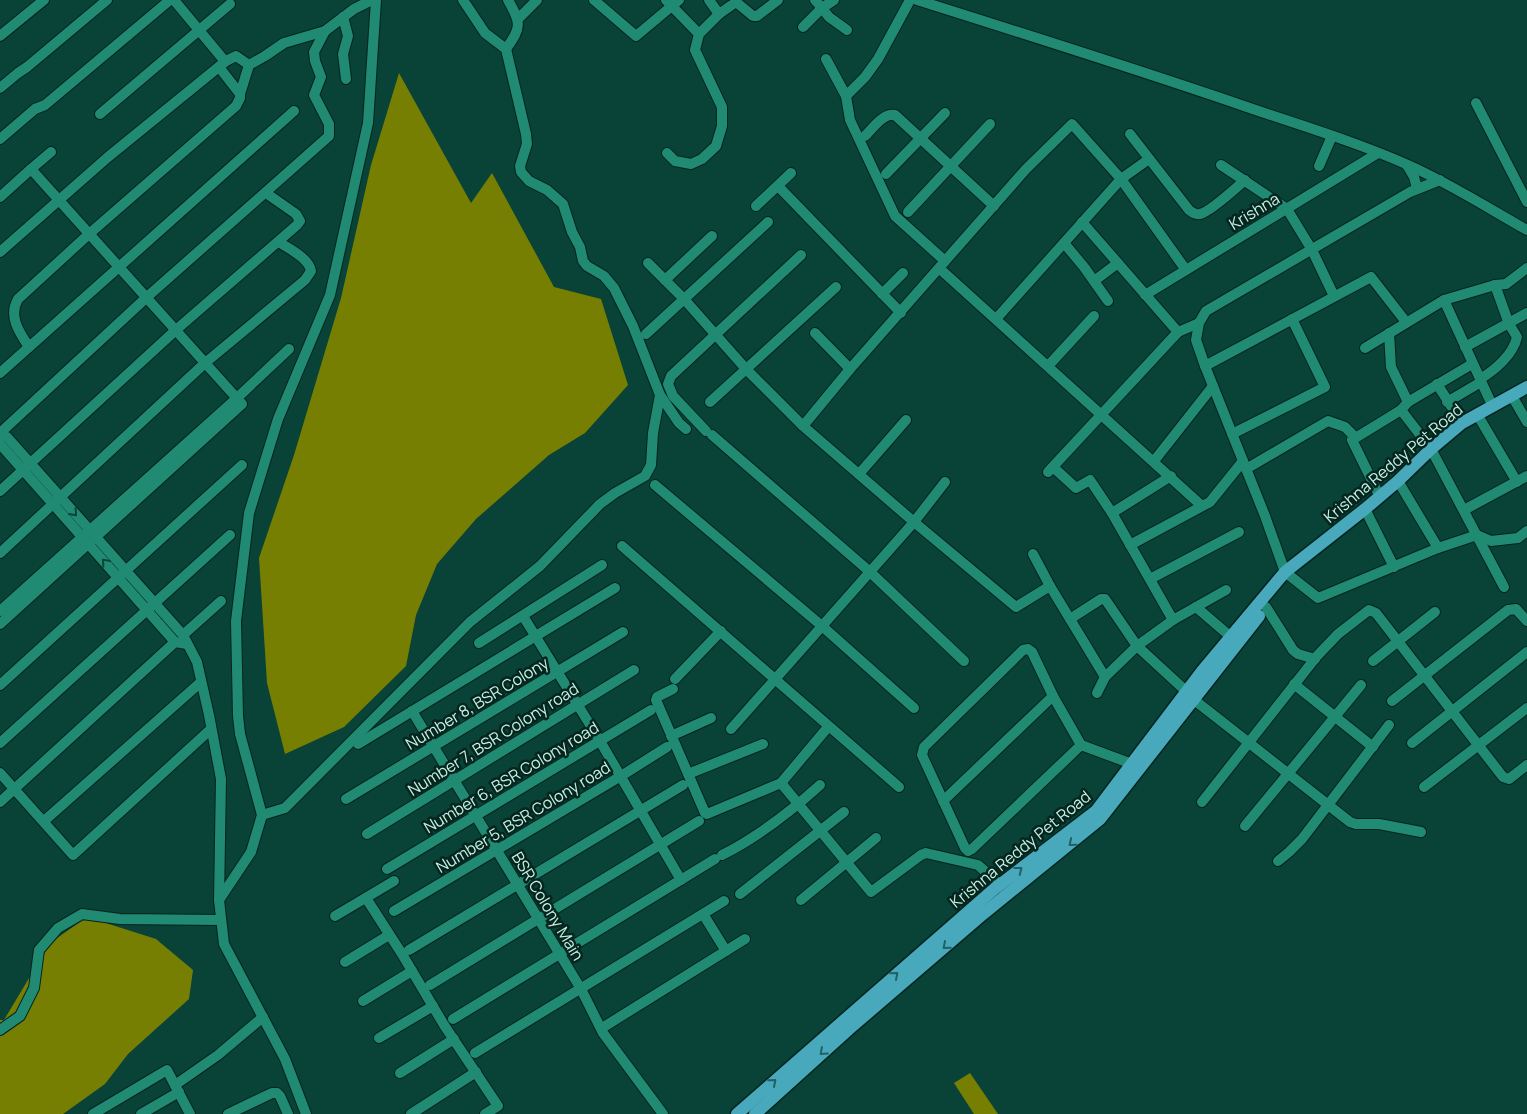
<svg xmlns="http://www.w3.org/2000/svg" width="1527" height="1114" font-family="Manrope,sans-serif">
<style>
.water{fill:#767f02}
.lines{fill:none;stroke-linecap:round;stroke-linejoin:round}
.minor-casing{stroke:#05251e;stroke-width:12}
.major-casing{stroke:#05251e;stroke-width:15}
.minor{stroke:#208a73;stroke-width:10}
.major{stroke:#48a9bd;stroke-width:12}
.oneway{stroke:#0d4338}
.oneway2{stroke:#236066}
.labels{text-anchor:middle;stroke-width:5;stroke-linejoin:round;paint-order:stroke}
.street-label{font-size:16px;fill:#c5f2e4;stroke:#05251e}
</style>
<rect width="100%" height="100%" fill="#094236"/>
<g class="water">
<polygon points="399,73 471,203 492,173 554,287 601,299 628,385 585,433 549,455 476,519 437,564 416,615 406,666 344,727 285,754 267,683 259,558 294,455 341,298 371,165"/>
<polygon points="87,917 156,939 193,970 189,999 128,1054 105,1084 63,1114 0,1114 0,1020 4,1020 50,943"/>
<polygon points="970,1073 998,1114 974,1114 954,1083"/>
</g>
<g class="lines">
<g class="minor-casing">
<g id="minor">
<polyline points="174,0 223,59 226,61 236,56 249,65 265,56 284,43 325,31 354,9 372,0"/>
<polyline points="463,0 485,33 506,49 526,134 527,144 520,166 521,172 529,181 547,190 563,204 572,232 580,247 583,261 587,266 604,276 614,288 633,326 660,395 679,423 686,429"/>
<polyline points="594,0 636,36 679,0"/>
<polyline points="666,0 699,34"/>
<polyline points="709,0 719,14"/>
<polyline points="834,0 822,8 829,17 847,30"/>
<path d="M917 0C1025 34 1133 68 1241 105 1296 124 1354 141 1408 165 1449 183 1488 208 1527 230"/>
<polyline points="736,2 753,16 757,16 778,0"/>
<polyline points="343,17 348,36 343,54 346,79"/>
<polyline points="518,19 537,0"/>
<polyline points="803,27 822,8 815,0"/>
<polyline points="0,36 44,0"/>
<path d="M506 49C522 27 521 23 508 0"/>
<polyline points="826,59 846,96 865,77 878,59 910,0"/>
<polyline points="0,88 18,73 27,67 107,0"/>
<polyline points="240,94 249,65"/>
<polyline points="846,96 850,120 895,216 945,261"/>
<polyline points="1476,103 1527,202"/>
<polyline points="100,114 230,4"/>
<path d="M1130 134 1189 210C1193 213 1196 215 1200 214 1210 212 1236 188 1245 180"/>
<path d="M865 136C873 128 883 113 895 115L994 206"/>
<polyline points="0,139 35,109 45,105 170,0"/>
<polyline points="667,153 675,161 691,164 702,159 716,146 722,126 722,107 695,50 699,34 719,14 736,2 735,0"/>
<polyline points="1221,165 1287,209 1312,250 1334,296"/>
<polyline points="1407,165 1414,177 1417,188"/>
<polyline points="1319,166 1332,136"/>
<polyline points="31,169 51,152"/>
<polyline points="886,174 945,113"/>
<polyline points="1440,180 1410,192 1206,311 1199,323 1196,340 1205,366 1265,516 1285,572 1318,598 1438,548 1477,535 1491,541 1518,538 1527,531"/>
<polyline points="778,186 901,313"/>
<polyline points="0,197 31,169 242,404 0,624"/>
<polyline points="756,206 791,173"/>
<polyline points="908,212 990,124"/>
<polyline points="1082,222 1178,332 1199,323"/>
<polyline points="1064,243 1084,267 1108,301"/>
<polyline points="0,252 108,157 226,61"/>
<polyline points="648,263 684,299 746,369 803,426 914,522 1016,607 1050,586"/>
<polyline points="940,269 1202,506"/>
<polyline points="665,280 712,236"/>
<polyline points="1094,281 1118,263"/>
<polyline points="882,294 903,273"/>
<polyline points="1145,295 1378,153"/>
<polyline points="1444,300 1492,405"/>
<polyline points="996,319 1121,179 1149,159"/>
<polyline points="815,333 850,369"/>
<polyline points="1389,333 1391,367 1408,402 1401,410 1431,449 1504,587"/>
<polyline points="646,334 768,222"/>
<path d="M29 347C19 332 8 316 18 299L89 234 236 106 240 98V94L219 67"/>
<polyline points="1465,347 1527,313"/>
<polyline points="1365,348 1444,300 1495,285 1506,284 1527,268"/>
<polyline points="1048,366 1094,316"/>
<polyline points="1205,366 1371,277 1406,322"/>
<polyline points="0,373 294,111"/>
<path d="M1480 379C1495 370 1513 355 1517 337L1509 324 1495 285"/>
<polyline points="1437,384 1462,423"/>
<polyline points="1512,396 1527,422"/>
<polyline points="710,402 836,287"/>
<polyline points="1408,402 1472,364"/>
<polyline points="1447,402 1481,382"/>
<polyline points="1477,414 1517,482"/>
<polyline points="803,426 850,369 1026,169 1072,124 1121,179 1186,270"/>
<polyline points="706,431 673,396 668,384 671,376 801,255"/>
<polyline points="0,433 147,297 329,136 329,124 314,95 321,77 315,61 314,52 325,31"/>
<polyline points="1232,434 1325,387 1292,319"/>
<polyline points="0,435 7,437 183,635 197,662 209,715 221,779 219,900 224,944 285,1059 306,1114"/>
<polyline points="712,435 869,571 964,661"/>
<polyline points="0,444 175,642 187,644"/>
<polyline points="1154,461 1213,386"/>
<polyline points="1053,467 1076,488 1090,480 1112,513 1173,620 1226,590"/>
<polyline points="1246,469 1328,421 1345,427 1355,437"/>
<polyline points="1048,472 1178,332"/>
<polyline points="859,474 906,420"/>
<polyline points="1398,481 1438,548"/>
<polyline points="655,485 822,626 914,708"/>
<polyline points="0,491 177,329 297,225 300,221 296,214 266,193"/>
<polyline points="1380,497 1352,440 1401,410"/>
<polyline points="1365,509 1394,567"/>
<polyline points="1464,510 1527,476"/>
<polyline points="1112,513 1171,476"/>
<polyline points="1130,545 1210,502 1243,461"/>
<polyline points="622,546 899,787"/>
<path d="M0 553 205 363 305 280 311 271C309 258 289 249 279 242"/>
<polyline points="1033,554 1050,586 1105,677 1137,646 1187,692"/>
<polyline points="1150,579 1239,532"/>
<polyline points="1196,607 1231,637"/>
<polyline points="1266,607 1293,650 1298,654 1315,659"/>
<polyline points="0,611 237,398 289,349"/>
<polyline points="523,616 600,741 681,880"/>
<polyline points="1070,619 1101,599 1105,599 1137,646 1173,620"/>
<polyline points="183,635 221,601"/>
<polyline points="479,643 602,565"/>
<polyline points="1373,661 1435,612"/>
<polyline points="675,679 721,631"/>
<polyline points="1294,684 1373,747"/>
<polyline points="0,685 242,465"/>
<polyline points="673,689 657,697 656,700 705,813 707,814 781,783 871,892 921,855 926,853 978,865 1000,885"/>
<polyline points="1097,693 1105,677"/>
<polyline points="1193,699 1350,822 1356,824 1379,824 1421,832"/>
<polyline points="1392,701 1508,610 1516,609 1527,621"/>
<polyline points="412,711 581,989 603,1033 663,1114"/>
<polyline points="731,729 914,522 945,482"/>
<polyline points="671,736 711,718"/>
<polyline points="0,743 230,535"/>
<polyline points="1412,743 1527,652"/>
<polyline points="358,744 615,588"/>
<polyline points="1081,745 972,849 968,851 965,848 922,755 924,747 1023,650 1028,649 1032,652 1053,696 1081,745 1132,764"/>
<polyline points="0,773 73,855 211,729"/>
<polyline points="688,774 763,744"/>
<polyline points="781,783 828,727"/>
<polyline points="1424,787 1527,708"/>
<polyline points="346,799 623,632"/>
<polyline points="943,801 1053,696"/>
<polyline points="0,802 175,642"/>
<polyline points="1202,802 1317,656 1338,634 1369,610 1376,613 1503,777 1509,779 1527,765"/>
<polyline points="262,815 285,808 470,622 540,566 600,504 615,493 645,476 651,465 653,433 660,395"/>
<polyline points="44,821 201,682"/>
<polyline points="1245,826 1361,685"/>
<polyline points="367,834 634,670"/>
<path d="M722 855C758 837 790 812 820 785"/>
<polyline points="1278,861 1289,852 1302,839 1389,725"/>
<polyline points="387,869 651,710"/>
<polyline points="740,894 844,812"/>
<polyline points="366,898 402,954 444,1025 498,1106 485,1114"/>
<polyline points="219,900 251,852 262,815 240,734 238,716 236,621 249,513 278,419 330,295 368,123 376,0"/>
<polyline points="801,900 876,838"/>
<polyline points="394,911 621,776 667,747"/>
<polyline points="703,914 726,951"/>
<polyline points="335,916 394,881"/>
<polyline points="409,950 683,785"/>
<polyline points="345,962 389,935"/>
<polyline points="430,985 699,821"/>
<polyline points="363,1001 412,971"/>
<polyline points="453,1019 715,859"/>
<polyline points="602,1028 745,939"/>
<polyline points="0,1030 20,1016 34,988 39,950 58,928 82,914 120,919 221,920"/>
<polyline points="379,1038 433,1006"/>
<polyline points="475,1053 724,901"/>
<polyline points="400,1073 454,1039"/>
<polyline points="175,1085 218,1055 263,1017"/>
<polyline points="93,1114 167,1070 190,1114"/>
<polyline points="141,1114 179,1092"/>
<polyline points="228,1114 272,1093 277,1093 280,1096 288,1114"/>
<polyline points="411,1114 476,1072"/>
</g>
</g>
<g class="major-casing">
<g id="major">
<polyline points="737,1114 993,890 1096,811 1202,671 1285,572 1365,509 1398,481 1431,449 1462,423 1527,387"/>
<polyline points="755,1114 849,1029 983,914 1100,819 1259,616"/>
</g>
</g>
<use href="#minor" class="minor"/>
<use href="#major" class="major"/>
</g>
<defs><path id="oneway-chevron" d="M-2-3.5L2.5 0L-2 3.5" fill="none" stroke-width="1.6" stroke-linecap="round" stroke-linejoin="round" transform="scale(1.25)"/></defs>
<g class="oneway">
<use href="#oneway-chevron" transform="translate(74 513) rotate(48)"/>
<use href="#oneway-chevron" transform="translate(105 562) rotate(-131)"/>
</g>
<g class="oneway2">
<use href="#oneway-chevron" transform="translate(1072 843) rotate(141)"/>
<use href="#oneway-chevron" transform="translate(1019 870) rotate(-38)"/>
<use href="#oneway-chevron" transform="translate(946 946) rotate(139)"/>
<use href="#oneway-chevron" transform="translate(895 975) rotate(-41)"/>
<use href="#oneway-chevron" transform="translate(823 1052) rotate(138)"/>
<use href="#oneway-chevron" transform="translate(773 1082) rotate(-41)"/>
</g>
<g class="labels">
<g class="street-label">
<text transform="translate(1254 211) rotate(-31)" y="6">Krishna</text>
<text transform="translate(1393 463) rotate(-40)" y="6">Krishna Reddy Pet Road</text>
<text transform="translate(477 703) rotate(-31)" y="6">Number 8, BSR Colony</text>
<text transform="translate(493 739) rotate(-32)" y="6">Number 7, BSR Colony road</text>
<text transform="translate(511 777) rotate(-31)" y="6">Number 6, BSR Colony road</text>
<text transform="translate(523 817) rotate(-31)" y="6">Number 5, BSR Colony road</text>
<text transform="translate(1020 849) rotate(-39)" y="6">Krishna Reddy Pet Road</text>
<text transform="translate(548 906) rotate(59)" y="6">BSR Colony Main</text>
</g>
</g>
</svg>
